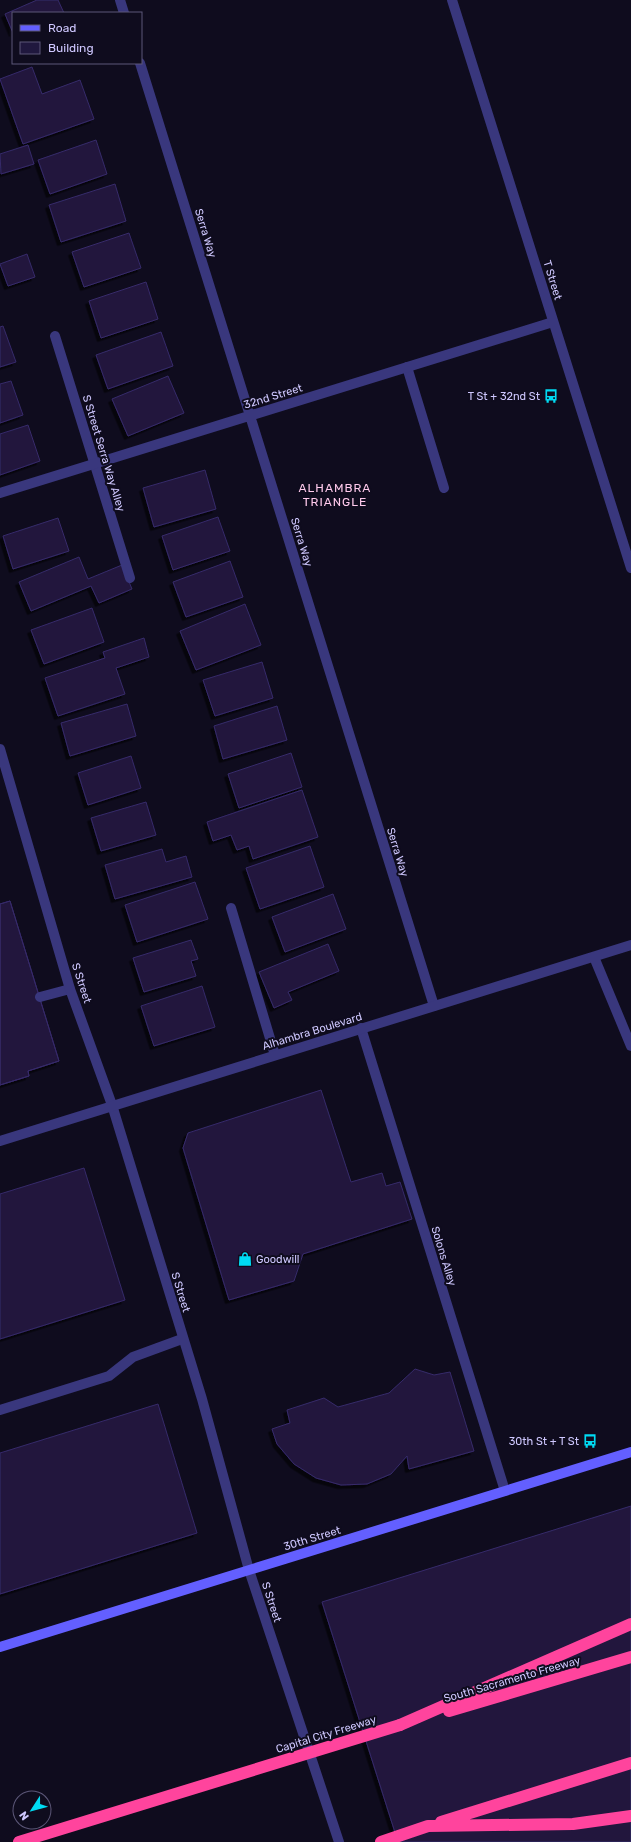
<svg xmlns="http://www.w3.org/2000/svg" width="631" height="1842" font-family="Rubik,sans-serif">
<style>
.building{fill:#20183e;stroke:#372a6a;filter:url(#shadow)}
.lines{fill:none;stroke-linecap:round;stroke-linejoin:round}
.service{stroke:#39377d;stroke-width:10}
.minor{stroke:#39377d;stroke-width:10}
.tertiary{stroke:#39377d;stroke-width:10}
.secondary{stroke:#635fff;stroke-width:10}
.motorway{stroke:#ff449d;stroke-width:12}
.motorway-bridge{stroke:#ff449d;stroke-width:12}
.labels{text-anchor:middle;stroke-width:4;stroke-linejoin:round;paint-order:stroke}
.street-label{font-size:11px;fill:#cfc8ff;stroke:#0f0c1e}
.poi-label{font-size:11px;fill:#cfc8ff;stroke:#0f0c1e;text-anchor:end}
.neighbourhood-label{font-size:12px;letter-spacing:1px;fill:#ffcaec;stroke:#0f0c1e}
</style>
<defs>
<filter id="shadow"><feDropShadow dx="-3.5" dy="3.5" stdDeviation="0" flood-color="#0009"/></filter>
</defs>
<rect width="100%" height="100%" fill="#0f0c1e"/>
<path class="building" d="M 37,0 L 58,0 L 64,13 L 13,13 L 13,33 L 5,14 Z
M 32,67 L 42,94 L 80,80 L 94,119 L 23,144 L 0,79 Z
M 96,140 L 107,174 L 50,194 L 38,160 Z
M 28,145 L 34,164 L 1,174 L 0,154 Z
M 115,184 L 126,221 L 61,242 L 49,205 Z
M 129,233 L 141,268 L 84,287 L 72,252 Z
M 27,254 L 35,277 L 8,286 L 0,264 Z
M 146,282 L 158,319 L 101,338 L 89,301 Z
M 3,326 L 16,362 L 0,367 L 0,327 Z
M 161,332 L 173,366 L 108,389 L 96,355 Z
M 168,376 L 184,413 L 128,436 L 112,399 Z
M 11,381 L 23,415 L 0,423 L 0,384 Z
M 28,425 L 40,461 L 0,475 L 0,434 Z
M 205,470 L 216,509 L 154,527 L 143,488 Z
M 218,517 L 230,551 L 173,570 L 162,536 Z
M 58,518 L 69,551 L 13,569 L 3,536 Z
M 79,557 L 88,579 L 122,565 L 132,589 L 99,603 L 91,586 L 31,611 L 19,582 Z
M 230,561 L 243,597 L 186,617 L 173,582 Z
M 245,604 L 261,645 L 196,670 L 180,631 Z
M 92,608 L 104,642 L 44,664 L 31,630 Z
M 144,638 L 149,657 L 116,668 L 125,694 L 58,716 L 45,678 L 105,658 L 103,652 Z
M 262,662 L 273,698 L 215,716 L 203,680 Z
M 127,704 L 136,736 L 70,756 L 61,723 Z
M 277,706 L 287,740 L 223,759 L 214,726 Z
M 291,753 L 302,787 L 239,808 L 228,774 Z
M 131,756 L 141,788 L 88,805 L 78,773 Z
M 302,790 L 318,837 L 253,859 L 249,846 L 237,850 L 231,835 L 213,841 L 207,822 Z
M 146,802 L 156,835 L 101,851 L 91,818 Z
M 310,846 L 324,887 L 260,909 L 246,868 Z
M 162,849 L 166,862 L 186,856 L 192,877 L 115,899 L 105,865 Z
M 195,882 L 208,919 L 137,942 L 125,905 Z
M 333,894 L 346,929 L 285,952 L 272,917 Z
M 10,901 L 59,1061 L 28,1071 L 29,1076 L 0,1085 L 0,904 Z
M 10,901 L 59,1061 L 28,1071 L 29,1076 L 0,1085 L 0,904 Z
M 191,940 L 198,959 L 191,961 L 196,976 L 144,992 L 133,958 Z
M 328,944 L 339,971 L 288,992 L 292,1000 L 274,1008 L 259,972 Z
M 202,986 L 215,1027 L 154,1046 L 141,1006 Z
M 321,1090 L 351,1182 L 382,1173 L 386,1186 L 400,1182 L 412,1219 L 303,1254 L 294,1281 L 229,1300 L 183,1148 L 188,1133 Z
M 84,1168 L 125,1300 L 0,1339 L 0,1194 Z
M 415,1369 L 434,1375 L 450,1372 L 474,1451 L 409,1469 L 407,1456 L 391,1474 L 367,1484 L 341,1485 L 316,1478 L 294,1464 L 277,1444 L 272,1429 L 290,1423 L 287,1410 L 324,1398 L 338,1407 L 389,1393 Z
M 158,1404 L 197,1533 L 0,1594 L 0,1453 Z
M 631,1506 L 631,1842 L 398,1842 L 322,1602 Z"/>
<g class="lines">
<path class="service" d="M 55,336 L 130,578
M 407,367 L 444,488
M 231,908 L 275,1055
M 40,997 L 70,989
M 361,1028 L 505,1491
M 0,1410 L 109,1376 L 133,1357 L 182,1339"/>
<path class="minor" d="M 120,0 L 124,13
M 140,63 L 434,1006
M 0,493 L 553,322
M 0,749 L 70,989 L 112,1105 L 202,1399 L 249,1570 L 339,1842"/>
<path class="tertiary" d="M 452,0 L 631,568
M 594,957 L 631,1046
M 0,1141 L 631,945"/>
<path class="secondary" d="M 0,1647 L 631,1452"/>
<path class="motorway" d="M 449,1711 L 631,1657
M 400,1725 L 631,1624
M 441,1822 L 631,1763
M 381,1842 L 428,1826 L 573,1824 L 631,1816"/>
<path class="motorway-bridge" d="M 19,1842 L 400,1725"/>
</g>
<defs>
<symbol id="bus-bare" viewBox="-9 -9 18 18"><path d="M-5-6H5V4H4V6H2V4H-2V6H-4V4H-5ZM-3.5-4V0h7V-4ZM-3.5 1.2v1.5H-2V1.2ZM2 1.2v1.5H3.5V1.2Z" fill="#00dbf3" stroke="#0f0c1e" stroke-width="2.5" paint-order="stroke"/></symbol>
<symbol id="shop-bare" viewBox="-9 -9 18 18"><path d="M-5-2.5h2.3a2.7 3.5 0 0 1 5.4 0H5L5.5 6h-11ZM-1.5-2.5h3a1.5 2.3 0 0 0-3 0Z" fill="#00dbf3" stroke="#0f0c1e" stroke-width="2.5" paint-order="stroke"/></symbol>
</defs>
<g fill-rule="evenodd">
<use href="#bus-bare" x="541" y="386" width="20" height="20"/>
<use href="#shop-bare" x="235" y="1249" width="20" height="20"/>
<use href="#bus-bare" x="580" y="1431" width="20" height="20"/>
</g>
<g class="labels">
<g class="street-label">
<text transform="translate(206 233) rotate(73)" y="4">Serra Way</text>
<text transform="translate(553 280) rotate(73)" y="4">T Street</text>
<text transform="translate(273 396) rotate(-17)" y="4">32nd Street</text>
<text transform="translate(104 453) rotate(73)" y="4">S Street Serra Way Alley</text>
<text transform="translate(302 542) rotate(73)" y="4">Serra Way</text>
<text transform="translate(398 852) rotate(73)" y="4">Serra Way</text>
<text transform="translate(82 983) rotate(72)" y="4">S Street</text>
<text transform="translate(312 1031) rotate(-17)" y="4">Alhambra Boulevard</text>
<text transform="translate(444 1256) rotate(73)" y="4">Solons Alley</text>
<text transform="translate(181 1292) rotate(73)" y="4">S Street</text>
<text transform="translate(312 1538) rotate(-17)" y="4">30th Street</text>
<text transform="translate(272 1602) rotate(72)" y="4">S Street</text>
<text transform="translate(512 1679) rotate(-16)" y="4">South Sacramento Freeway</text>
<text transform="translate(326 1734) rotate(-17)" y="4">Capital City Freeway</text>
</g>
<g class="poi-label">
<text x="540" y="400">T St + 32nd St</text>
<text x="256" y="1263" text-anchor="start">Goodwill</text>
<text x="579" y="1445">30th St + T St</text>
</g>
<g class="neighbourhood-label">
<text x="335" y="492">ALHAMBRA<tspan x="335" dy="14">TRIANGLE</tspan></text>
</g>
</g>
<rect x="12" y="12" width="130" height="52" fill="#0f0c1e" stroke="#5c5778"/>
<rect x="20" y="25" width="20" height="6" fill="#635fff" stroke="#5c5778"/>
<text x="48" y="32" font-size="12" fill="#cfc8ff">Road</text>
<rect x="20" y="42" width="20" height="12" fill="#20183e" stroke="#5c5778"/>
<text x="48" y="52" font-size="12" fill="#cfc8ff">Building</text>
<g transform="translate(32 1810) rotate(234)"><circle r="19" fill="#0f0c1e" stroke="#5c5778"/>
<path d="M0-3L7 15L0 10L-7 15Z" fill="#00dbf3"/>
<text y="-6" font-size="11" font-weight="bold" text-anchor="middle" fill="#cfc8ff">N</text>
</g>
</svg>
